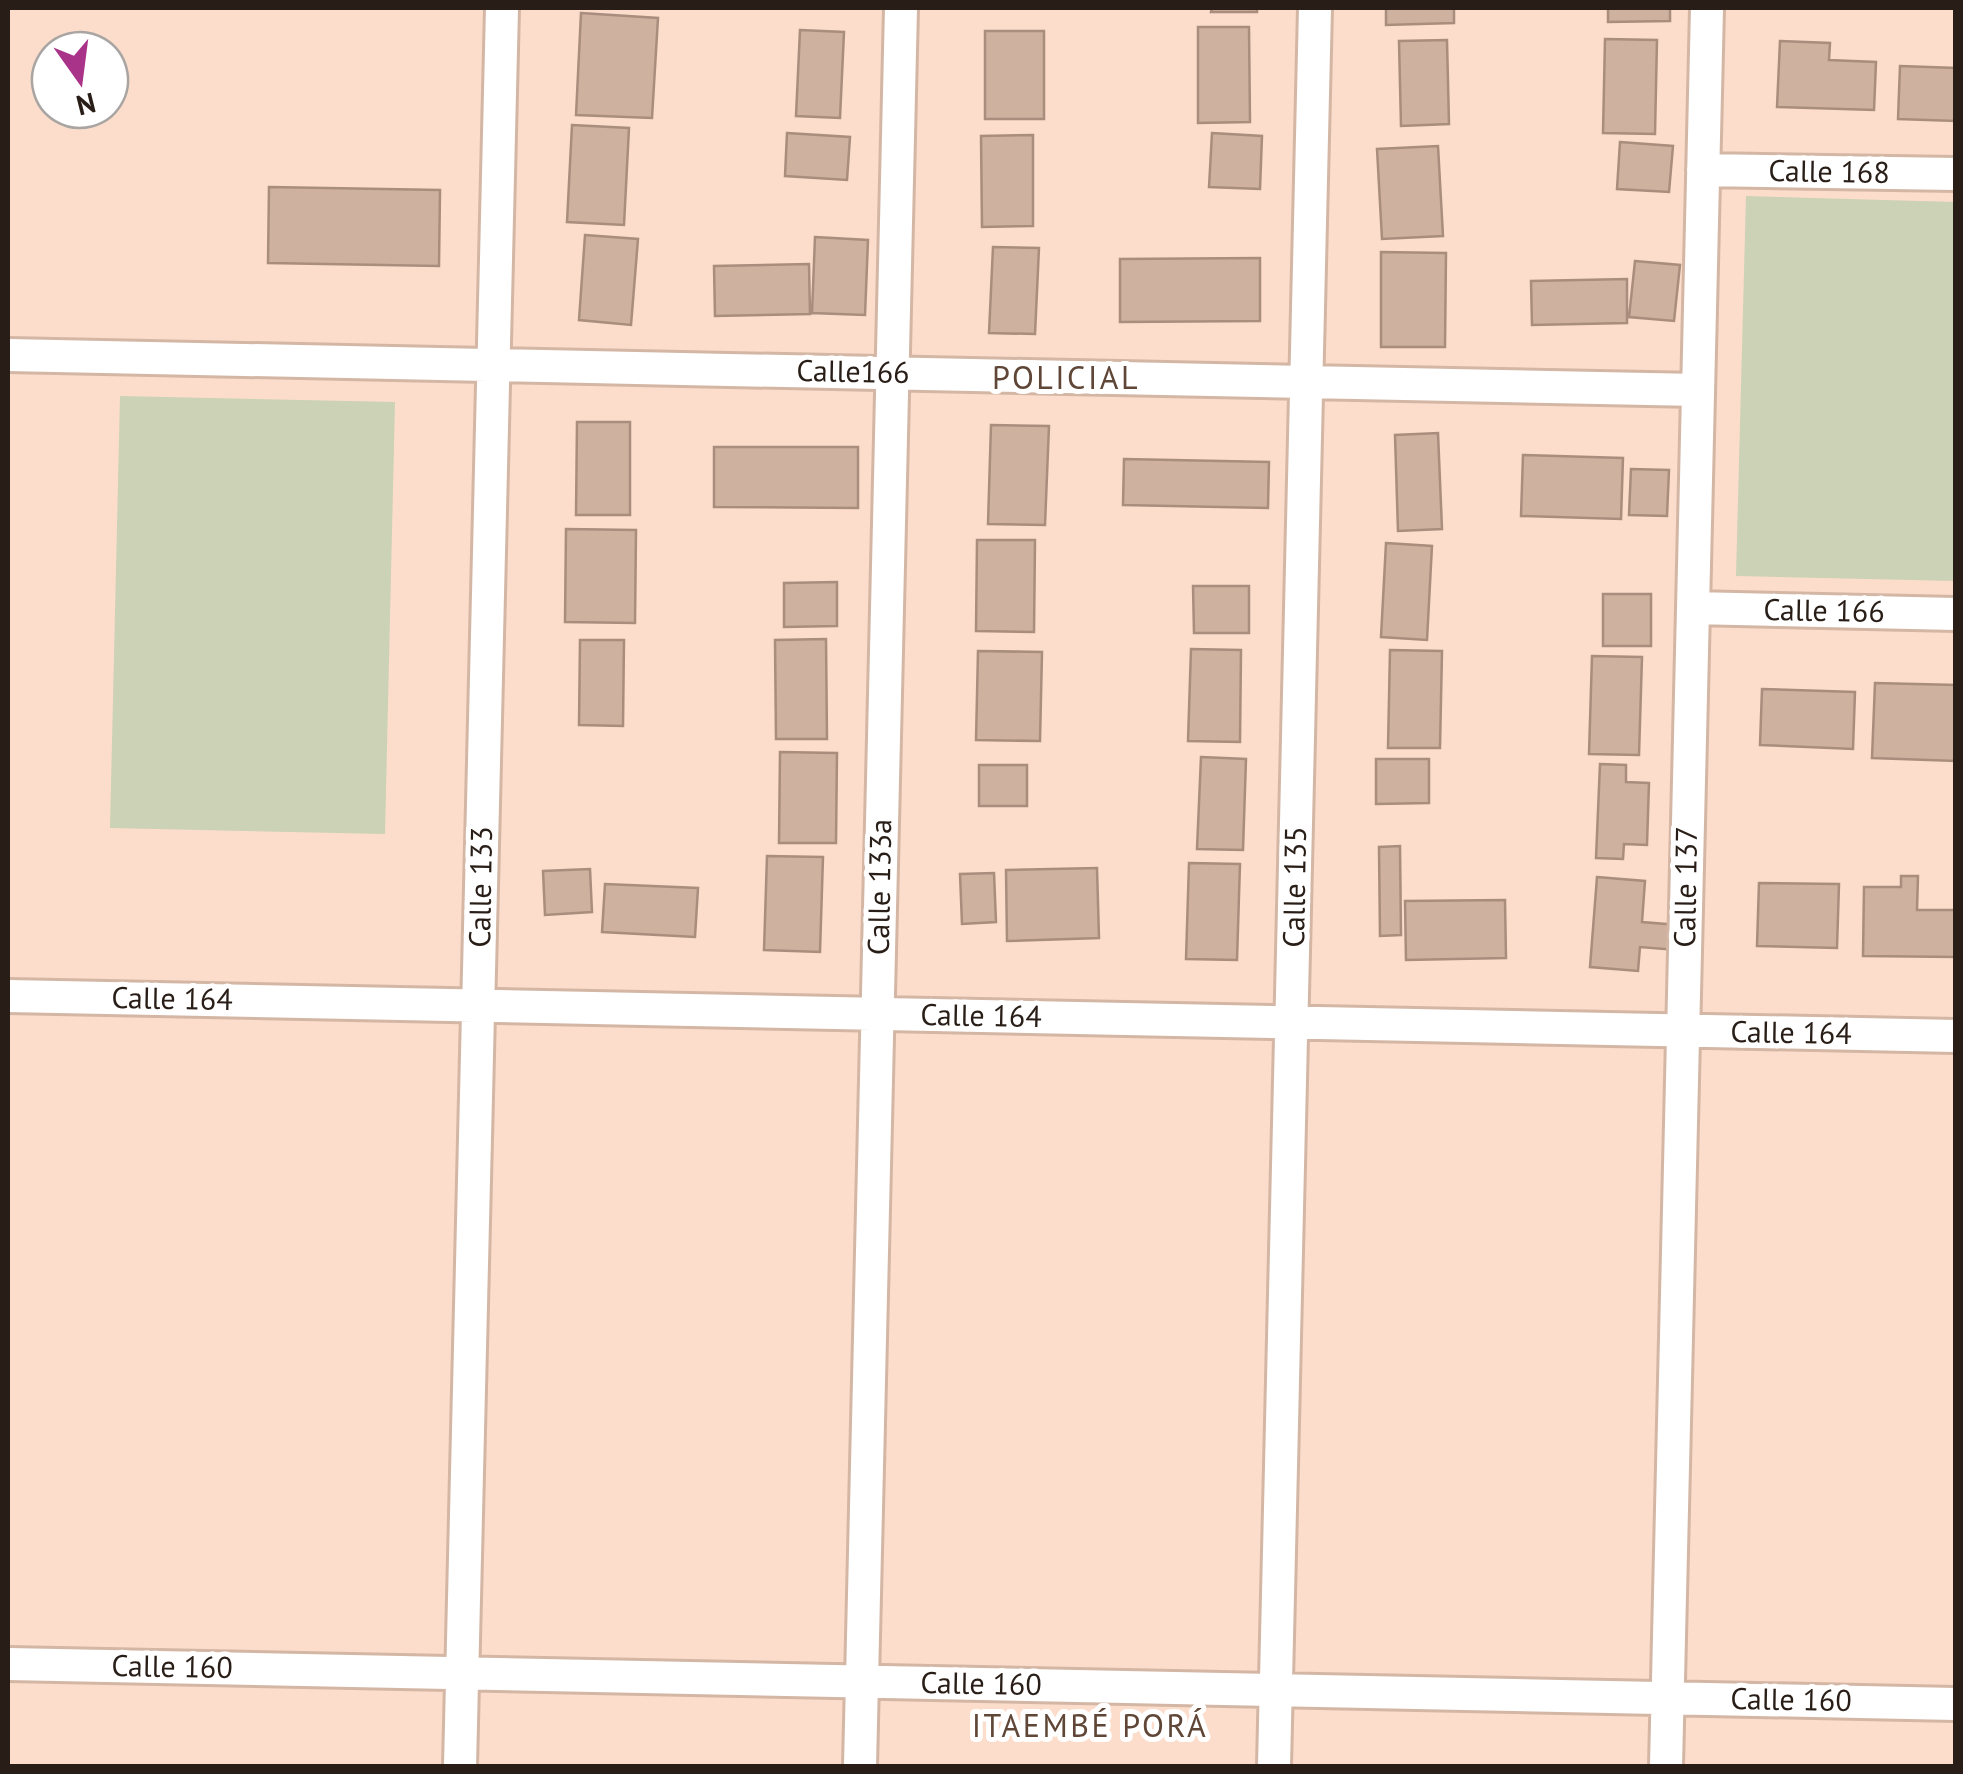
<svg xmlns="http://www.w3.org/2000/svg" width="1963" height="1774" font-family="'PT Sans',sans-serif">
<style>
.green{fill:#cbd2b6}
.building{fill:#cfb1a0;stroke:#a98d7d;stroke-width:2.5}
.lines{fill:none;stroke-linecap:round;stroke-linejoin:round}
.minor-casing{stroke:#d4b6a5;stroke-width:38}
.minor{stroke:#fff;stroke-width:32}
.labels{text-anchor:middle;stroke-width:10;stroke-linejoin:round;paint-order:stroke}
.street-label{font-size:30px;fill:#291e17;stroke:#fff}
.neighbourhood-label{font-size:32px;letter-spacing:2.5px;fill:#5f4637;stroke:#fff}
</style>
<rect width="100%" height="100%" fill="#fcddcc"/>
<path class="green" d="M 1746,196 L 1955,202 L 1955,581 L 1736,576 Z
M 120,396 L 395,402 L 385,834 L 110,828 Z"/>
<path class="building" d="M 1212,8 L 1257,8 L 1257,12 L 1211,12 Z
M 1386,8 L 1454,8 L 1454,23 L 1386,25 Z
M 1608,8 L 1670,8 L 1670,21 L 1608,22 Z
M 581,13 L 658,18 L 652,118 L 576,115 Z
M 1198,27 L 1249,27 L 1250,122 L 1198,123 Z
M 800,30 L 844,32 L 840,118 L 796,116 Z
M 985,31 L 1044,31 L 1044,119 L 985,119 Z
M 1605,39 L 1657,40 L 1655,134 L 1603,133 Z
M 1447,40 L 1449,124 L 1401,126 L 1399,41 Z
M 1780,41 L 1830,43 L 1829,60 L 1876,62 L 1874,110 L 1777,107 Z
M 1900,66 L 1956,68 L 1956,121 L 1898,119 Z
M 572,125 L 629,128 L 624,225 L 567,222 Z
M 787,133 L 850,137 L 847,180 L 785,176 Z
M 1212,133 L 1262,136 L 1260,189 L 1209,187 Z
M 1033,135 L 1033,226 L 982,227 L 981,136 Z
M 1620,142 L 1673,146 L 1669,192 L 1617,189 Z
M 1438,146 L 1443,236 L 1382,239 L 1377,149 Z
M 269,187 L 440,190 L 439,266 L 268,263 Z
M 585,235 L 638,239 L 631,325 L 579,320 Z
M 815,237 L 868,240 L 865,315 L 812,313 Z
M 993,247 L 1039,248 L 1035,334 L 989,333 Z
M 1381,252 L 1446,253 L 1445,347 L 1381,347 Z
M 1260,258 L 1260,321 L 1120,322 L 1120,259 Z
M 1635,261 L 1680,265 L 1674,321 L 1629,317 Z
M 809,264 L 810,314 L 715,316 L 714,266 Z
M 1627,279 L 1627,323 L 1532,325 L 1531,281 Z
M 577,422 L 630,422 L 630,515 L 576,515 Z
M 991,425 L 1049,426 L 1045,525 L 988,524 Z
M 1438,433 L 1442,529 L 1398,531 L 1395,435 Z
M 714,447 L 858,447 L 858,508 L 714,507 Z
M 1523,455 L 1623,458 L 1621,519 L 1521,516 Z
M 1124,459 L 1269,462 L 1268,508 L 1123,505 Z
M 1631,469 L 1669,470 L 1667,516 L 1629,515 Z
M 566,529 L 636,530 L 635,623 L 565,622 Z
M 977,540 L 1035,540 L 1034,632 L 976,631 Z
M 1386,543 L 1432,546 L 1427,640 L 1381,637 Z
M 837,582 L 837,626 L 784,627 L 784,583 Z
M 1193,586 L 1249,586 L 1249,633 L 1194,633 Z
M 1603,594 L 1651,594 L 1651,646 L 1603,646 Z
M 826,639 L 827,739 L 776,739 L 775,640 Z
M 580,640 L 624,640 L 623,726 L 579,725 Z
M 1191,649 L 1241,650 L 1240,742 L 1188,741 Z
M 1390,650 L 1442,651 L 1440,748 L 1388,748 Z
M 978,651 L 1042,652 L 1040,741 L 976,740 Z
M 1592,656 L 1642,657 L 1639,755 L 1589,754 Z
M 1875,683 L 1956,685 L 1956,761 L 1872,758 Z
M 1762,689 L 1855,692 L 1853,749 L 1760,745 Z
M 780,752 L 837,753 L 836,843 L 779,843 Z
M 1201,757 L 1246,759 L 1243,850 L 1197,849 Z
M 1376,759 L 1429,759 L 1429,803 L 1376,804 Z
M 1600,764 L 1626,765 L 1626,782 L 1649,783 L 1647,845 L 1624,844 L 1623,859 L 1596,858 Z
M 979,765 L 1027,765 L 1027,806 L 979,806 Z
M 1400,846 L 1401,935 L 1380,936 L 1379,847 Z
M 767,856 L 823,857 L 820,952 L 764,950 Z
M 1189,863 L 1240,864 L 1237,960 L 1186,959 Z
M 1097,868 L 1099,938 L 1007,941 L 1006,870 Z
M 590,869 L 592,912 L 545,915 L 543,871 Z
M 994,873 L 996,922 L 962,924 L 960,874 Z
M 1901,876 L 1918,876 L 1917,910 L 1956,910 L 1956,957 L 1863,956 L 1864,887 L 1901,887 Z
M 1597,877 L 1645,881 L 1642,922 L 1678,925 L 1676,950 L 1640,947 L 1638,971 L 1590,967 Z
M 1759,883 L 1839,884 L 1837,948 L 1757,946 Z
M 605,884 L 698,888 L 695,937 L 602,932 Z
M 1505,900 L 1506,958 L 1406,960 L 1405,901 Z"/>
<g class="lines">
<defs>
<path id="minor" d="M 1703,170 L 1956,174
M 8,355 L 1698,390
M 1693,608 L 1956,614
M 8,996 L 1956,1036
M 8,1664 L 1956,1704
M 460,1766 L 502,8
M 860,1766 L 901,8
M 1274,1766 L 1315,8
M 1666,1766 L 1707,8"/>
</defs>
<use href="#minor" class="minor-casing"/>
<use href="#minor" class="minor"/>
</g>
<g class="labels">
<g class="street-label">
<text transform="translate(1829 172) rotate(1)" y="10">Calle 168</text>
<text transform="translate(853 372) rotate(1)" y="10">Calle166</text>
<text transform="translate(1824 611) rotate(1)" y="10">Calle 166</text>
<text transform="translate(481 887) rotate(-89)" y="10">Calle 133</text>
<text transform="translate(880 887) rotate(-89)" y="10">Calle 133a</text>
<text transform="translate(1295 887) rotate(-89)" y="10">Calle 135</text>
<text transform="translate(1686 887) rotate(-89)" y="10">Calle 137</text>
<text transform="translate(172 999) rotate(1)" y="10">Calle 164</text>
<text transform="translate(981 1016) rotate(1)" y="10">Calle 164</text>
<text transform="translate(1791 1033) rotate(1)" y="10">Calle 164</text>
<text transform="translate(172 1667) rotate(1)" y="10">Calle 160</text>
<text transform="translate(981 1684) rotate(1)" y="10">Calle 160</text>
<text transform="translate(1791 1700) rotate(1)" y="10">Calle 160</text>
</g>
<g class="neighbourhood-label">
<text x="1066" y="389">POLICIAL</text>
<text x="1090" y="1737">ITAEMBÉ PORÁ</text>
</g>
</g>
<rect width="1963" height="1774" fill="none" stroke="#291e17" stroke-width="20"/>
<g transform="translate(80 80) rotate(166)"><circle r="48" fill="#ffffff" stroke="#a9a5a2" stroke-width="2.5"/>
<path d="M0-8L18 38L0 25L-18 38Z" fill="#aa338a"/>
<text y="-15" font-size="28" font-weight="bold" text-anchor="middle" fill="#291e17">N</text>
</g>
</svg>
